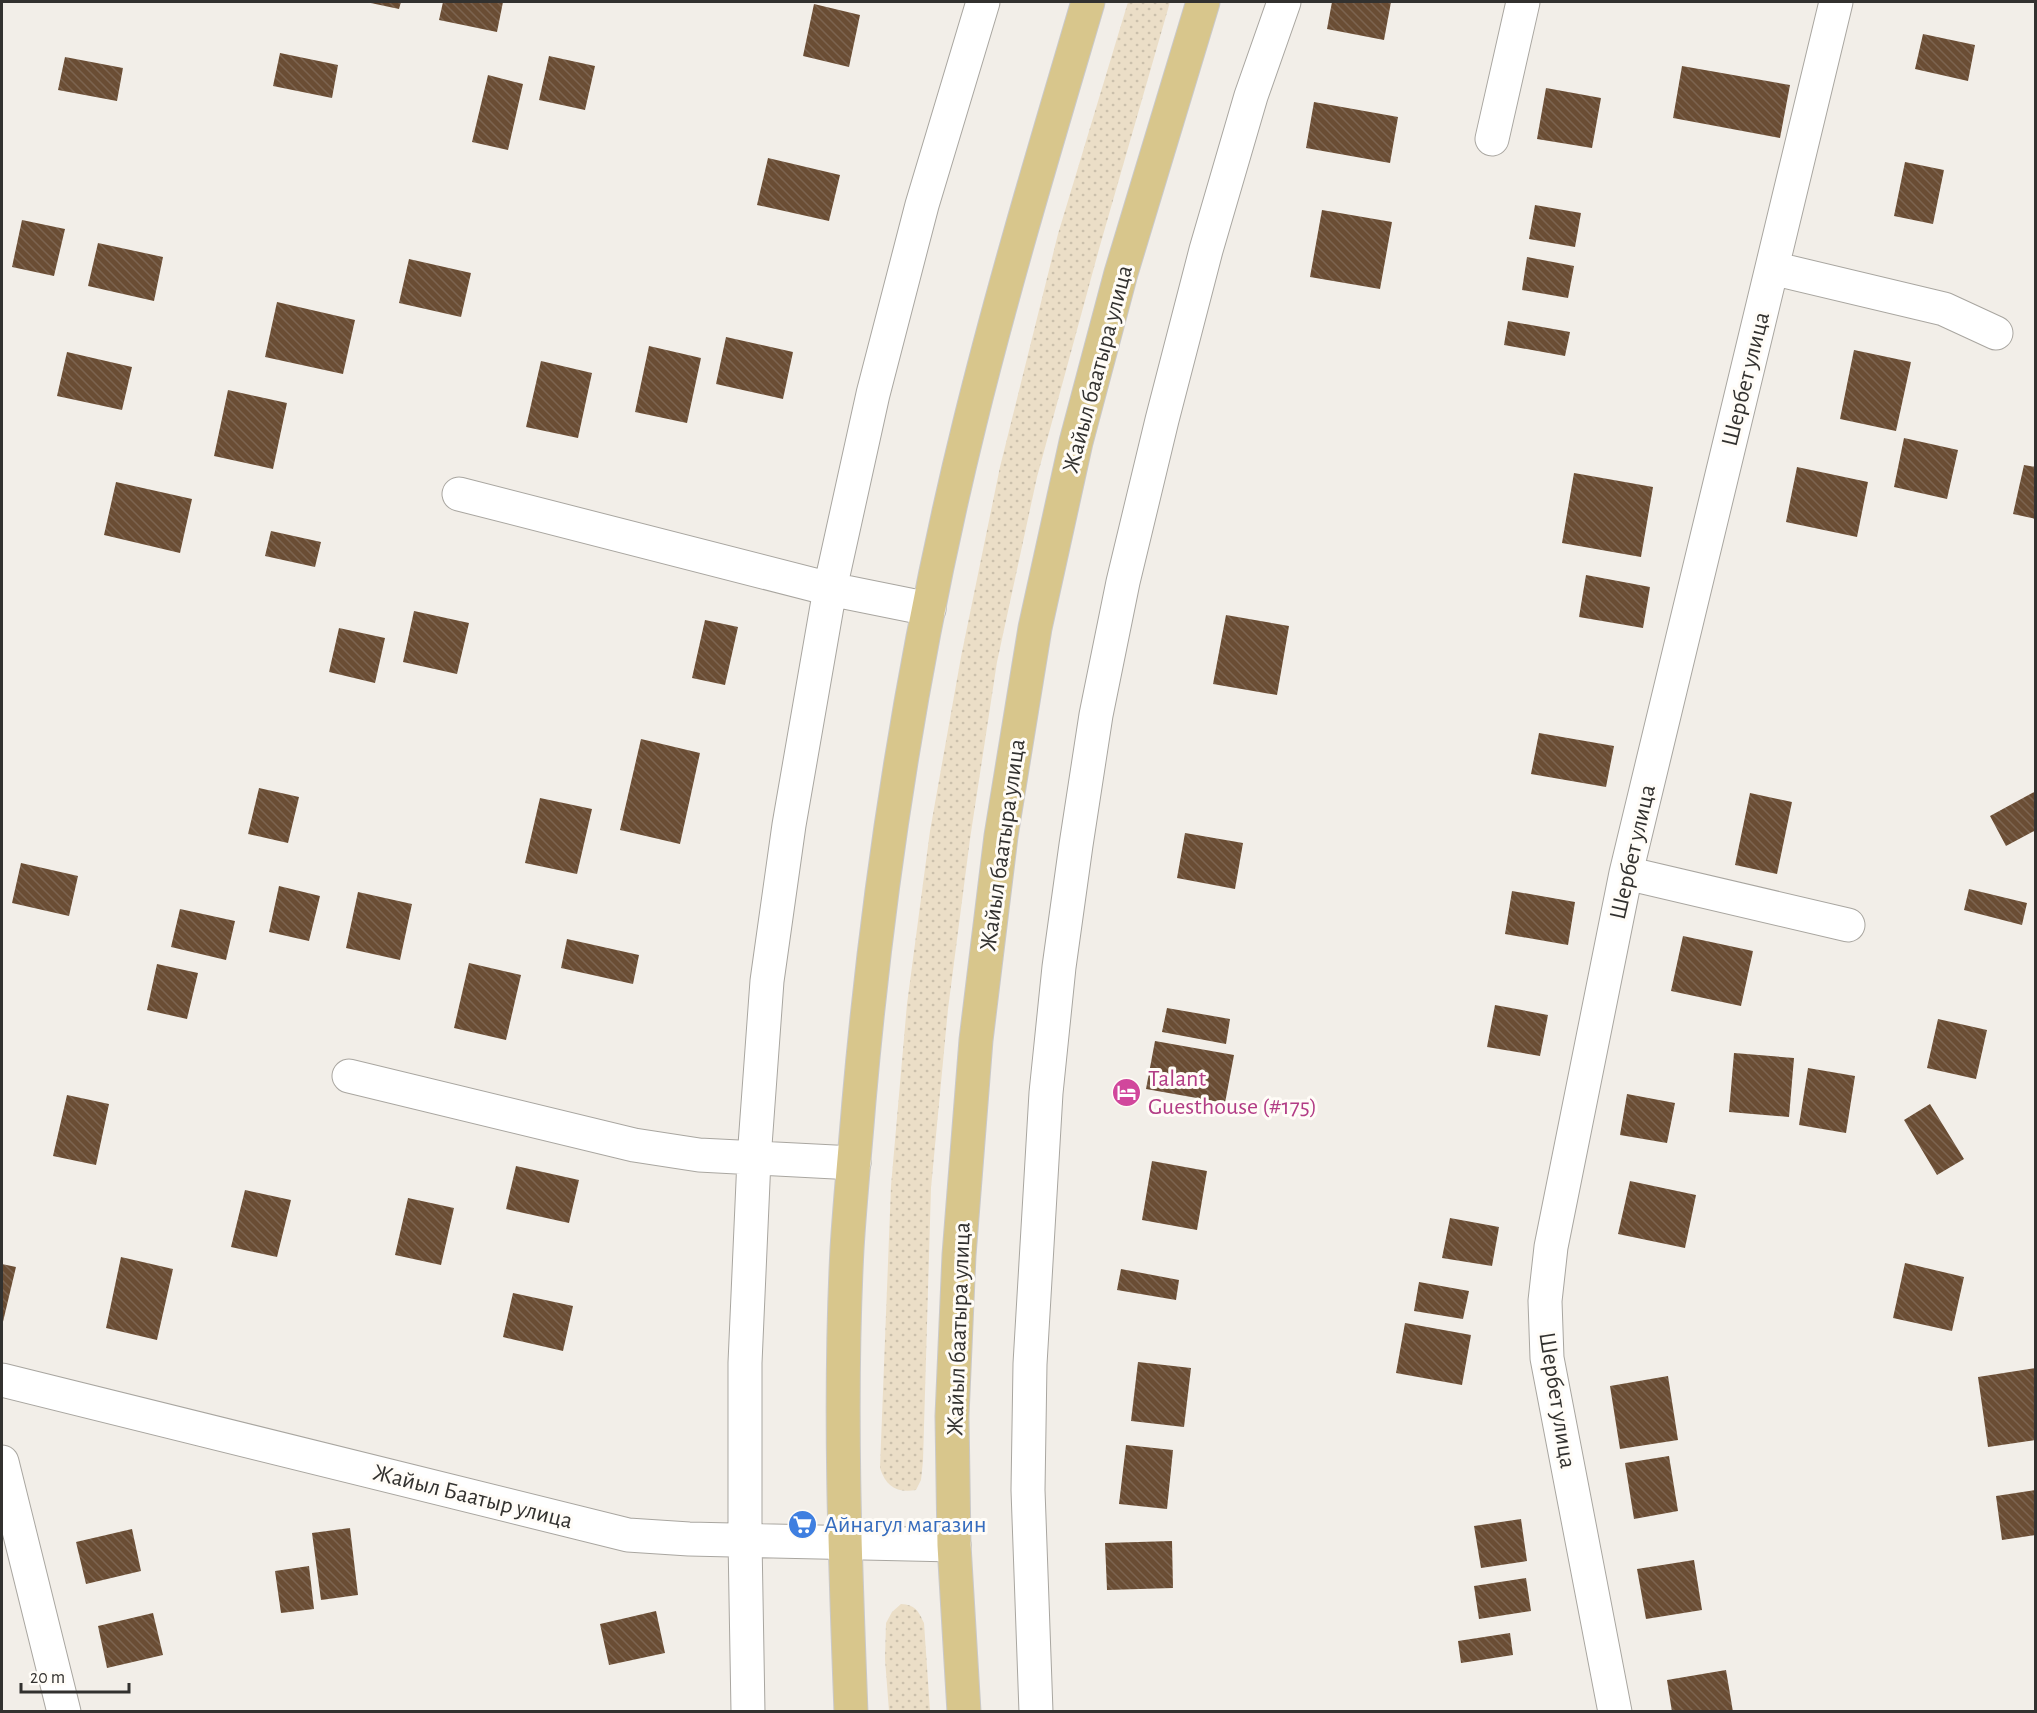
<svg xmlns="http://www.w3.org/2000/svg" width="2037" height="1713" font-family="'Alegreya Sans',sans-serif">
<style>
.grass{fill:url(#grass-dots)}
.building{fill:url(#building-back-hatch)}
.lines{fill:none;stroke-linecap:round;stroke-linejoin:round}
.minor-casing{stroke:#a9a6a0;stroke-width:35}
.major-casing{stroke:#cac9c9;stroke-width:35}
.minor{stroke:#fff;stroke-width:33}
.major{stroke:#d8c68c;stroke-width:33}
.labels{text-anchor:middle;stroke-width:6;stroke-linejoin:round;paint-order:stroke}
.street-label{font-size:24px;fill:#32312f;stroke:#fffcf7}
.hotel-label{font-size:24px;fill:#b23c85;stroke:#fffcf7;text-anchor:start}
.shop-label{font-size:24px;fill:#366cbe;stroke:#fffcf7;text-anchor:start}
</style>
<defs>
<pattern id="grass-dots" width="8" height="8" patternUnits="userSpaceOnUse" patternTransform="scale(1.5)"><rect width="8" height="8" fill="#ebdec7"/><path d="M2 2h.1M6 6h.1" fill="none" stroke="#cabfab" stroke-width="1.8" stroke-linecap="round"/></pattern>
<pattern id="building-back-hatch" width="6" height="6" patternUnits="userSpaceOnUse" patternTransform="scale(1.5)"><rect width="6" height="6" fill="#6a4d34"/><path d="M-1 5l2 2M0 0l6 6M5-1l2 2" fill="none" stroke="#7c6450"/></pattern>
</defs>
<rect width="100%" height="100%" fill="#f2eee8"/>
<path class="grass" d="M 1128,2 L 1170,2 L 1099,249 L 1037,477 L 997,662 L 970,839 L 948,1009 L 931,1188 L 923,1461 L 921,1480 L 916,1490 C 897,1493 886,1487 880,1468 L 891,1186 L 907,1004 L 930,831 L 961,657 L 1000,467 L 1058,234 Z
M 901,1604 C 915,1605 918,1610 924,1623 L 930,1711 L 889,1711 L 885,1659 L 886,1623 L 892,1612 Z"/>
<path class="building" d="M 366,2 L 401,2 L 399,9 Z
M 443,2 L 503,2 L 497,32 L 439,20 Z
M 1332,2 L 1391,2 L 1384,40 L 1327,29 Z
M 814,4 L 860,15 L 849,67 L 803,56 Z
M 1923,34 L 1975,45 L 1968,81 L 1915,69 Z
M 280,53 L 338,65 L 332,98 L 273,86 Z
M 549,56 L 595,66 L 585,110 L 539,100 Z
M 65,57 L 123,68 L 117,101 L 58,90 Z
M 1682,66 L 1790,85 L 1780,138 L 1673,118 Z
M 488,75 L 523,84 L 508,150 L 472,142 Z
M 1546,88 L 1601,98 L 1592,148 L 1537,139 Z
M 1314,102 L 1398,117 L 1390,163 L 1306,148 Z
M 768,158 L 840,175 L 829,221 L 757,205 Z
M 1905,162 L 1944,170 L 1933,224 L 1894,216 Z
M 1535,205 L 1581,213 L 1575,247 L 1529,239 Z
M 1322,210 L 1392,222 L 1380,289 L 1310,277 Z
M 22,220 L 65,229 L 54,276 L 12,267 Z
M 98,243 L 163,257 L 154,301 L 88,286 Z
M 1527,257 L 1574,266 L 1568,298 L 1522,290 Z
M 409,259 L 471,273 L 461,317 L 399,303 Z
M 277,302 L 355,320 L 343,374 L 265,357 Z
M 1508,321 L 1570,332 L 1565,356 L 1504,345 Z
M 726,337 L 793,352 L 783,399 L 716,384 Z
M 649,346 L 701,358 L 687,423 L 635,412 Z
M 1854,350 L 1911,362 L 1896,431 L 1840,419 Z
M 67,352 L 132,367 L 122,410 L 57,396 Z
M 541,361 L 592,373 L 578,438 L 526,427 Z
M 228,390 L 287,403 L 273,469 L 214,456 Z
M 1904,438 L 1958,450 L 1947,499 L 1894,487 Z
M 2024,465 L 2036,467 L 2036,519 L 2013,514 Z
M 1797,467 L 1868,482 L 1857,537 L 1786,522 Z
M 1574,473 L 1653,487 L 1641,557 L 1562,543 Z
M 116,482 L 192,499 L 180,553 L 104,535 Z
M 271,531 L 321,542 L 315,567 L 265,556 Z
M 1586,575 L 1650,587 L 1643,628 L 1579,617 Z
M 414,611 L 469,623 L 457,674 L 403,662 Z
M 1226,615 L 1289,626 L 1277,695 L 1213,684 Z
M 705,620 L 738,627 L 725,685 L 692,678 Z
M 339,628 L 385,638 L 375,683 L 329,672 Z
M 1539,733 L 1614,746 L 1606,787 L 1531,774 Z
M 641,739 L 700,753 L 680,844 L 620,830 Z
M 259,788 L 299,797 L 288,843 L 248,834 Z
M 2036,791 L 2036,830 L 2006,846 L 1990,816 Z
M 1750,793 L 1792,802 L 1777,874 L 1735,865 Z
M 540,798 L 592,809 L 577,874 L 525,863 Z
M 1185,833 L 1243,843 L 1235,889 L 1177,878 Z
M 21,863 L 78,876 L 69,916 L 12,903 Z
M 279,886 L 320,896 L 309,941 L 269,932 Z
M 1969,889 L 2027,903 L 2022,925 L 1964,910 Z
M 1512,891 L 1575,902 L 1568,945 L 1505,934 Z
M 358,892 L 412,904 L 400,960 L 346,948 Z
M 180,909 L 235,921 L 226,960 L 171,947 Z
M 1683,936 L 1753,951 L 1741,1006 L 1671,991 Z
M 567,939 L 639,955 L 633,984 L 561,968 Z
M 469,963 L 521,975 L 506,1040 L 454,1028 Z
M 157,964 L 198,973 L 187,1019 L 147,1010 Z
M 1495,1005 L 1548,1015 L 1540,1056 L 1487,1047 Z
M 1167,1008 L 1230,1019 L 1226,1044 L 1162,1032 Z
M 1938,1019 L 1987,1030 L 1976,1079 L 1927,1068 Z
M 1155,1041 L 1234,1055 L 1225,1103 L 1146,1089 Z
M 1734,1053 L 1794,1058 L 1789,1117 L 1729,1112 Z
M 1808,1068 L 1855,1076 L 1846,1133 L 1799,1125 Z
M 1627,1094 L 1675,1103 L 1667,1143 L 1620,1135 Z
M 67,1095 L 109,1104 L 96,1165 L 53,1156 Z
M 1930,1104 L 1964,1159 L 1937,1175 L 1904,1120 Z
M 1152,1161 L 1207,1171 L 1197,1230 L 1142,1220 Z
M 516,1166 L 579,1180 L 569,1223 L 506,1209 Z
M 1630,1181 L 1696,1195 L 1685,1248 L 1618,1234 Z
M 245,1190 L 291,1200 L 277,1257 L 231,1247 Z
M 408,1198 L 454,1208 L 441,1265 L 395,1255 Z
M 1450,1218 L 1499,1227 L 1492,1266 L 1442,1258 Z
M 121,1257 L 173,1269 L 157,1340 L 106,1328 Z
M 1905,1263 L 1964,1277 L 1952,1331 L 1893,1318 Z
M 2,1264 L 16,1267 L 2,1326 Z
M 1121,1269 L 1179,1280 L 1176,1300 L 1117,1290 Z
M 1419,1282 L 1469,1291 L 1463,1319 L 1414,1311 Z
M 513,1293 L 573,1306 L 563,1351 L 503,1337 Z
M 1405,1323 L 1471,1335 L 1462,1385 L 1396,1373 Z
M 1138,1362 L 1191,1368 L 1184,1427 L 1131,1421 Z
M 2036,1368 L 2036,1440 L 1988,1447 L 1978,1377 Z
M 1668,1376 L 1678,1440 L 1620,1449 L 1610,1386 Z
M 1126,1445 L 1173,1450 L 1167,1509 L 1119,1504 Z
M 1669,1456 L 1678,1511 L 1634,1519 L 1625,1463 Z
M 2036,1490 L 2036,1535 L 2002,1540 L 1996,1496 Z
M 1521,1519 L 1527,1561 L 1481,1568 L 1474,1526 Z
M 350,1528 L 358,1595 L 321,1600 L 312,1533 Z
M 132,1529 L 141,1571 L 86,1584 L 76,1542 Z
M 1172,1541 L 1173,1588 L 1107,1590 L 1105,1543 Z
M 1694,1560 L 1702,1610 L 1646,1619 L 1637,1569 Z
M 309,1566 L 314,1609 L 281,1613 L 275,1571 Z
M 1526,1578 L 1531,1611 L 1479,1619 L 1474,1586 Z
M 656,1611 L 665,1653 L 609,1665 L 600,1624 Z
M 153,1613 L 163,1655 L 107,1668 L 98,1626 Z
M 1510,1633 L 1513,1655 L 1461,1663 L 1458,1641 Z
M 1726,1670 L 1733,1712 L 1672,1712 L 1667,1680 Z"/>
<g class="lines">
<defs>
<path id="minor" d="M 1492,139 L 1523,2
M 1772,268 L 1944,309 L 1996,333
M 459,494 L 830,589 L 929,609
M 1626,873 L 1848,925
M 349,1076 L 634,1145 L 699,1155 L 854,1163
M 2,1380 L 628,1535 L 689,1539 L 954,1545
M 2,1462 L 64,1712
M 748,1712 L 745,1540 L 745,1363 L 754,1159 L 767,981 L 789,825 L 830,589 L 873,394 L 922,205 L 983,2
M 1036,1712 L 1028,1490 L 1030,1364 L 1046,1093 L 1059,967 L 1076,845 L 1096,715 L 1123,582 L 1162,420 L 1206,250 L 1251,96 L 1284,2
M 1615,1712 L 1547,1358 L 1545,1301 L 1551,1247 L 1626,873 L 1836,2"/>
<path id="major" d="M 851,1712 C 845,1558 839,1403 847,1249 C 850,1200 855,1151 859,1101 C 879,873 915,645 970,422 C 1005,280 1047,141 1088,2
M 964,1712 L 954,1545 L 952,1416 L 959,1255 L 976,1040 L 1001,836 L 1035,628 L 1076,442 L 1121,273 L 1203,2"/>
</defs>
<use href="#minor" class="minor-casing"/>
<use href="#major" class="major-casing"/>
<use href="#minor" class="minor"/>
<use href="#major" class="major"/>
</g>
<defs>
<symbol id="hotel-disc" viewBox="-11 -11 22 22"><circle r="9.5" fill="#d1479c" stroke="#fffcf7"/><path d="M-6-4.5h1.5V1H6V5H4.5V3h-9V5H-6ZM-4 0a1.8 1.8 0 1 1 3.6 0ZM.5 0V-2.5h3Q6-2.5 6 0Z" fill="#fff"/></symbol>
<symbol id="supermarket-disc" viewBox="-11 -11 22 22"><circle r="9.5" fill="#3f7fe0" stroke="#fffcf7"/><path d="M-6-5.5h2.5l.6 2H6L4.5 2H-2.5L-4.4-4H-6ZM-1.5 3.2a1.3 1.3 0 1 0 .1 0ZM3 3.2a1.3 1.3 0 1 0 .1 0Z" fill="#fff"/></symbol>
</defs>
<g fill-rule="evenodd">
<use href="#hotel-disc" x="1110" y="1076" width="33" height="33"/>
<use href="#supermarket-disc" x="786" y="1508" width="33" height="33"/>
</g>
<g class="labels">
<g class="street-label">
<text transform="translate(1097 369) rotate(-75)" y="8">Жайыл баатыра улица</text>
<text transform="translate(1745 379) rotate(-76)" y="8">Шербет улица</text>
<text transform="translate(1002 845) rotate(-82)" y="8">Жайыл баатыра улица</text>
<text transform="translate(1632 852) rotate(-77)" y="8">Шербет улица</text>
<text transform="translate(958 1329) rotate(-88)" y="8">Жайыл баатыра улица</text>
<text transform="translate(1558 1400) rotate(81)" y="8">Шербет улица</text>
<text transform="translate(473 1496) rotate(14)" y="8">Жайыл Баатыр улица</text>
</g>
<g class="hotel-label">
<text x="1148" y="1086">Talant<tspan x="1148" dy="28">Guesthouse (#175)</tspan></text>
</g>
<g class="shop-label">
<text x="824" y="1532">Айнагул магазин</text>
</g>
</g>
<rect width="2037" height="1713" fill="none" stroke="#32312f" stroke-width="6"/>
<path d="M21 1683v9h108v-9" fill="none" stroke="#32312f" stroke-width="3"/>
<text x="30" y="1683" font-size="18" fill="#32312f" stroke="#fffcf7" stroke-width="4.5" paint-order="stroke">20 m</text>
</svg>
